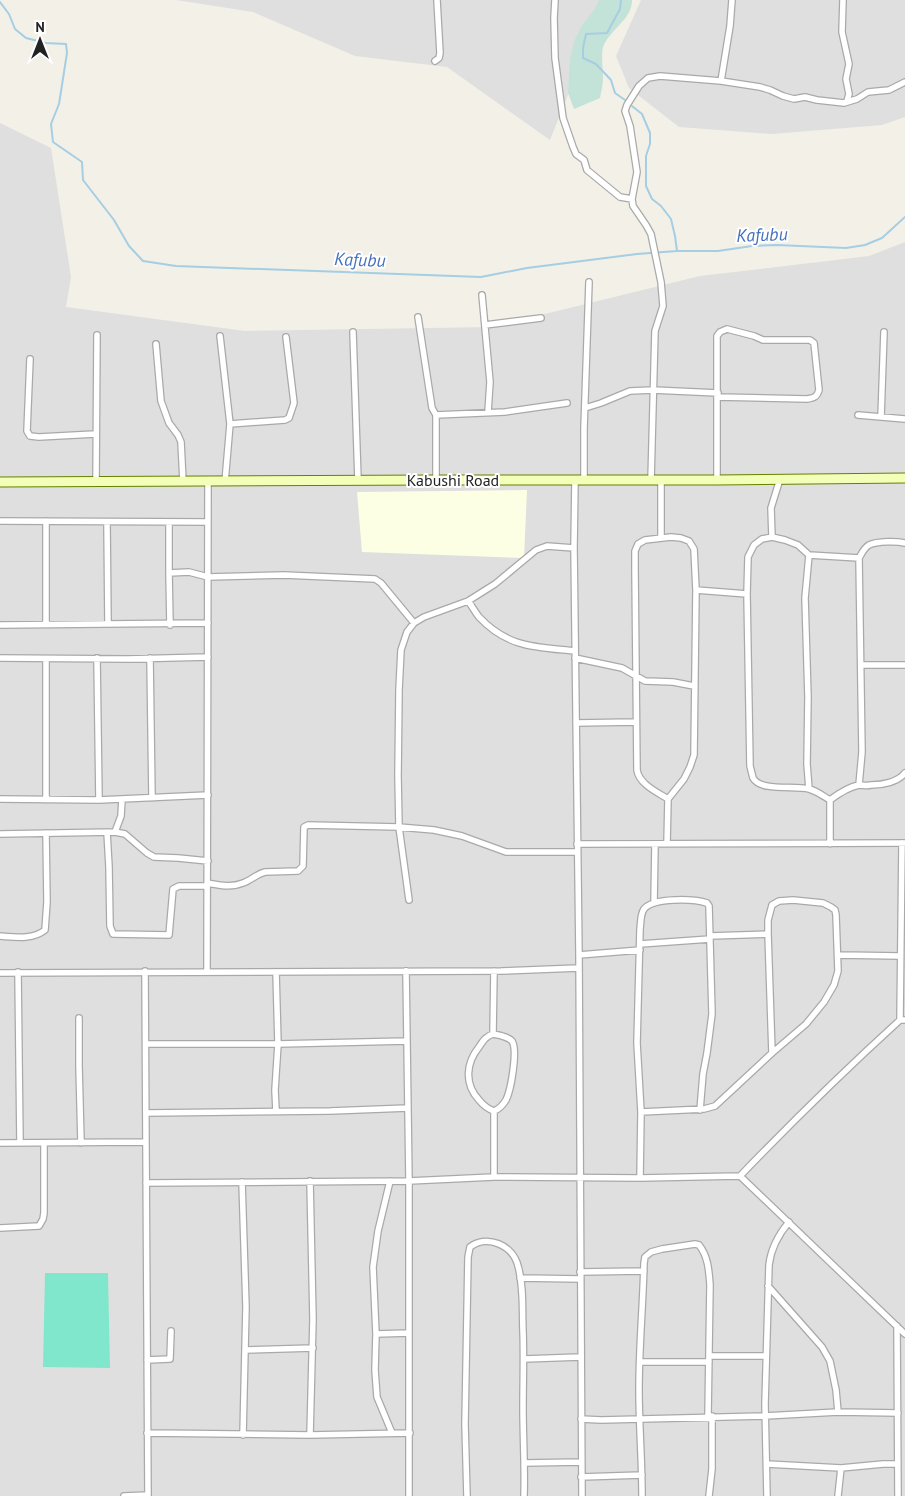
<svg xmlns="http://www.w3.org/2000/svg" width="905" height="1496" font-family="'PT Sans',sans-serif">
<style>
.residential{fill:#e0dfdf}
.education{fill:#fcffe4}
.wetland{fill:#c3e2d8}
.pitch{fill:#80e7cc}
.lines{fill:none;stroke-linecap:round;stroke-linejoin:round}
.stream{stroke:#a5cee3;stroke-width:2}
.street-casing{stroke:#a9a9a9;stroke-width:8}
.secondary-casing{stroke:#648100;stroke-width:11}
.street{stroke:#fff;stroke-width:5.5}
.secondary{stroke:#f3ffb9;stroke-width:9}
.labels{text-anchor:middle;stroke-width:4;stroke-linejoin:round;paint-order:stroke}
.street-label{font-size:16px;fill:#222;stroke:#fff}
.water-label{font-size:18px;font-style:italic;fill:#4471bc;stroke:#fff}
</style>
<rect width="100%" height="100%" fill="#f3f0e8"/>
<path class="residential" d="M 176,0 L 606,0 L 550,140 L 447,67 L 355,56 L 253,12 Z
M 641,0 L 905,0 L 905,117 L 882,125 L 772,134 L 679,127 L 629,88 L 616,56 Z
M 0,123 L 51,148 L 71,277 L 66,307 L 245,331 L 492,327 L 700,276 L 869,256 L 905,242 L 905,1496 L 0,1496 Z"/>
<path class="education" d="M 527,490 L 524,558 L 362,552 L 357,492 Z"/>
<path class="wetland" d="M 599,0 L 632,0 C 632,20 610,29 603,47 C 601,54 603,70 603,78 C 603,85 601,92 600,98 L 574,109 L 568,93 L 570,59 L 574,42 L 582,25 L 594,10 Z"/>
<path class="pitch" d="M 45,1273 L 108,1273 L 110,1368 L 43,1367 Z"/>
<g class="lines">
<path class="stream" d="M 621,0 L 620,9 L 607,33 L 586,34 L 583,48 L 583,58 L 596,64 L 611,80 L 615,93 L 625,100
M 0,2 L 9,14 L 15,29 L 26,38 L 46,43 L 66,44 L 67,53 L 59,104 L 51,124 L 53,142 L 82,162 L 83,180 L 114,220 L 129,246 L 143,261 L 176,266 L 481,277 L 527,268 L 637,254 L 677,251 L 718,251 L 752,246 L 777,245 L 846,248 L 865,245 L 882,238 L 905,217
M 632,106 L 642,114 L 650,133 L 650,144 L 646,156 L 646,186 L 652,199 L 661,206 L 671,219 L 675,236 L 677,251"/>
<defs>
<path id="street" d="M 555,0 L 554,18 L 555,58 L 563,118 L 573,147 L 576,154 L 584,160 L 587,170 L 620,197 L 632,199
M 843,0 L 842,32 L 849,64 L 846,79 L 849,94 L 847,101
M 435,61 L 439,58 L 440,53 L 437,0
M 721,81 L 760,87 L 770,90 L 783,96 L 794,99 L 805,97 L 817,100 L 844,103 L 857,99 L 868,92 L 889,90 L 905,82
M 482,295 L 490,382 L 488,412
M 418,317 L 432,408 L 436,415 L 436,480
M 485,325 L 541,318
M 353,332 L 358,480
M 220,336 L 230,424 L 225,482
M 156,344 L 161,401 L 169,423 L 178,435 L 181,442 L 183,482
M 30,359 L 27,431 L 30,436 L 39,437 L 95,434
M 585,408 L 601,403 L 630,391 L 653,390 L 718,393
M 436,415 L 505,412 L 567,403
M 858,415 L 905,419
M 881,417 L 884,332
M 230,424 L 285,420 L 289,418 L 294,403 L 286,337
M 575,480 L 574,548 L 579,955 L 582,1496
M 584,480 L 584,428 L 589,282
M 651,480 L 655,331 L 663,306 L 661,282 L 651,234 L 646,225 L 633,206 L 632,199 L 637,172 L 630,126 L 625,111 L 627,105 L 639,86 L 648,78 L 660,76 L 721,81 L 730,26 L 732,0
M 661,480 L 661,538
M 717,480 L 717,336 L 720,332 L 727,329 L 754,336 L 763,340 L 810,340 L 814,343 L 819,390 C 817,397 814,398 807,399 L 718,397
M 96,482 L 97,335
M 0,521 L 208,522
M 107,522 L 108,624
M 169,522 L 169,573 L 170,625
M 772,537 L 771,508 L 780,479
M 169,573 L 189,572 L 208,577 L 284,575 L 375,579 L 381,583 L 414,623
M 696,590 L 747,594
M 468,601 C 472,606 475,612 479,617 C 508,648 536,647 575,651
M 46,624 L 46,521
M 0,625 L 208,623
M 0,658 L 128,659 L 208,657
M 97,658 L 99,800
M 150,658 L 152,798
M 575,658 L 622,668 L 645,681 L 673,682 L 694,686
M 46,659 L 46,800
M 861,665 L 905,665
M 576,723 L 635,722
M 859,785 L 862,752 L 859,558 C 862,553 864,548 869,545 C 877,541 897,541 905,543
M 809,789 L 807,764 L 808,697 L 805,598 L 809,555
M 0,799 L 99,800 L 208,795
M 830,800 C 838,794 848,787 859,785 C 863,785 867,786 871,785 C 883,785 898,782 905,773
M 107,832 L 109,867 L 110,926 L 113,934 L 169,935 L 173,889 L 179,886 L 207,886
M 115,832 L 121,816 L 122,799
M 0,834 L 115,832 L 125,834 L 147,853 L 154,857 L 178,858 L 208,861
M 577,844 L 905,843
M 667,844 L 668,799 L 684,779 L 690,767 L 694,755 L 696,590 L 694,549 L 689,541 L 681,538 L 671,537 L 645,540 L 638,544 L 635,551 L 635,570 L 637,770 C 639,784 657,792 668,799
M 830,844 L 830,800 C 823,796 817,791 809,789 C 795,785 761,792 753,778 C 752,774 751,770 750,766 L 747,594 L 748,557 L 754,545 L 762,539 L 772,537 L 785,540 L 798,545 L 809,555 L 859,558
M 207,883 C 219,885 231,888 243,883 C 251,880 257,874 265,872 L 298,871 L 303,866 L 304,827 L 308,825 L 399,827 L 434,830 L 462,836 L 506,852 L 577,852
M 409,900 L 399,827 L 398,776 L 399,690 L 401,650 L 407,632 L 414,623 L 424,617 L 468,601 L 495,584 L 536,550 L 547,546 L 574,548
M 654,903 L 655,844
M 0,936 C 14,937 33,940 45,930 L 47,902 L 46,833
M 710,936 L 768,934
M 640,944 L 710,939
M 579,955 L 640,950
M 838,955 L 900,956
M 145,971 L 148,1496
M 207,971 L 208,482
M 406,971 L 409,1181 L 409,1496
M 18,972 L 20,1143
M 276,972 L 278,1044 L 275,1090 L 276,1111
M 0,973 L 501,971 L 579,968
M 79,1018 L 79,1066 L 81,1143
M 900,1020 L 902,843
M 493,1034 C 499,1035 507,1036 512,1041 C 518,1050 511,1090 506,1100 C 503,1105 499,1109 494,1111 C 488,1109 483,1105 479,1100 C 464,1084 466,1063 479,1047 C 483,1041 486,1036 493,1034 Z
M 493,1034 L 494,971
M 146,1044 L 278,1044 L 407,1041
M 641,1112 L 704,1109 L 715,1106 L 772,1053 L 806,1024 L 824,1002 L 834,985 L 838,971 L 836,915 L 835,910 L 831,907 L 823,903 L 793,900 L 779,901 L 772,905 L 768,920 L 768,934 L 772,1053
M 146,1113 L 330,1111 L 408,1108
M 0,1143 L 146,1142
M 740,1176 C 792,1122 845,1070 900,1020 L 905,1020
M 494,1177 L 494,1111
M 640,1178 L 641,1112 L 637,1043 L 640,929 C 641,923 640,915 644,909 C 654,897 694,899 707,903 L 709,906 L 712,1014 L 707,1053 L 703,1074 L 700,1110
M 390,1181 L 378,1231 L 373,1267 L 376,1334 L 409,1333
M 242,1182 L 246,1307 L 243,1435
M 146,1183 L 409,1181 L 494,1177 L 640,1178 L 740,1176 L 905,1334
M 0,1228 L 39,1226 L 43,1219 L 44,1213 L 44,1143
M 580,1272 L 644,1271
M 520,1278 L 580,1279
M 768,1286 L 822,1347 L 830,1361 L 836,1390 L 838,1412
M 897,1326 L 898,1496
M 376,1334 L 375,1370 L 377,1397 L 392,1433
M 245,1350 L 313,1348
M 709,1356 L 766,1356
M 524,1359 L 580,1357
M 147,1360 L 170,1359 L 171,1331
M 640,1362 L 709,1362
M 581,1419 L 601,1420 L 765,1416 L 838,1412 L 898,1413
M 147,1433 L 310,1435 L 410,1433
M 310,1435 L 313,1319 L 310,1181
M 525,1463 L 581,1462
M 767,1464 L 841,1468 L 883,1464 L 898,1464
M 581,1477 L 642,1475
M 124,1496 L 148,1495
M 467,1496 L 465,1424 L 468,1257 L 470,1247 C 487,1234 513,1245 518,1266 C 524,1287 522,1310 523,1331 C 524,1357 523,1382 523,1408 C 523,1437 525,1467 524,1496
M 642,1496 C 642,1460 639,1425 639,1389 C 639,1347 643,1305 644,1263 L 645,1257 L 651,1252 L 662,1249 L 695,1244 L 699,1245 C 708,1256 709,1271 710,1285 L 708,1416
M 709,1496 L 712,1469 L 712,1416
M 767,1496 L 765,1404 L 769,1265 C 771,1248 778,1235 789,1222
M 838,1496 L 841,1468"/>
<path id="secondary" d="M 0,482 L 436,480 L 717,480 L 905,478"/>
</defs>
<use href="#street" class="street-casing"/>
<use href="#secondary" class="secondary-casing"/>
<use href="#street" class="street"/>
<use href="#secondary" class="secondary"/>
</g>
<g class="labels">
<g class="street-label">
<text x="453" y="486">Kabushi Road</text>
</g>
<g class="water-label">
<text transform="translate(762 235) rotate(-2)" y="6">Kafubu</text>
<text transform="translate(360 260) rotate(2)" y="6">Kafubu</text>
</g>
</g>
<g transform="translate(40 40)" stroke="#ffffff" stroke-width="4" paint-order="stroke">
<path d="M0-4L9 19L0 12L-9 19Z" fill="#222222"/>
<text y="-8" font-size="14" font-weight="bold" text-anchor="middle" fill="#222222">N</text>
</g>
</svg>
